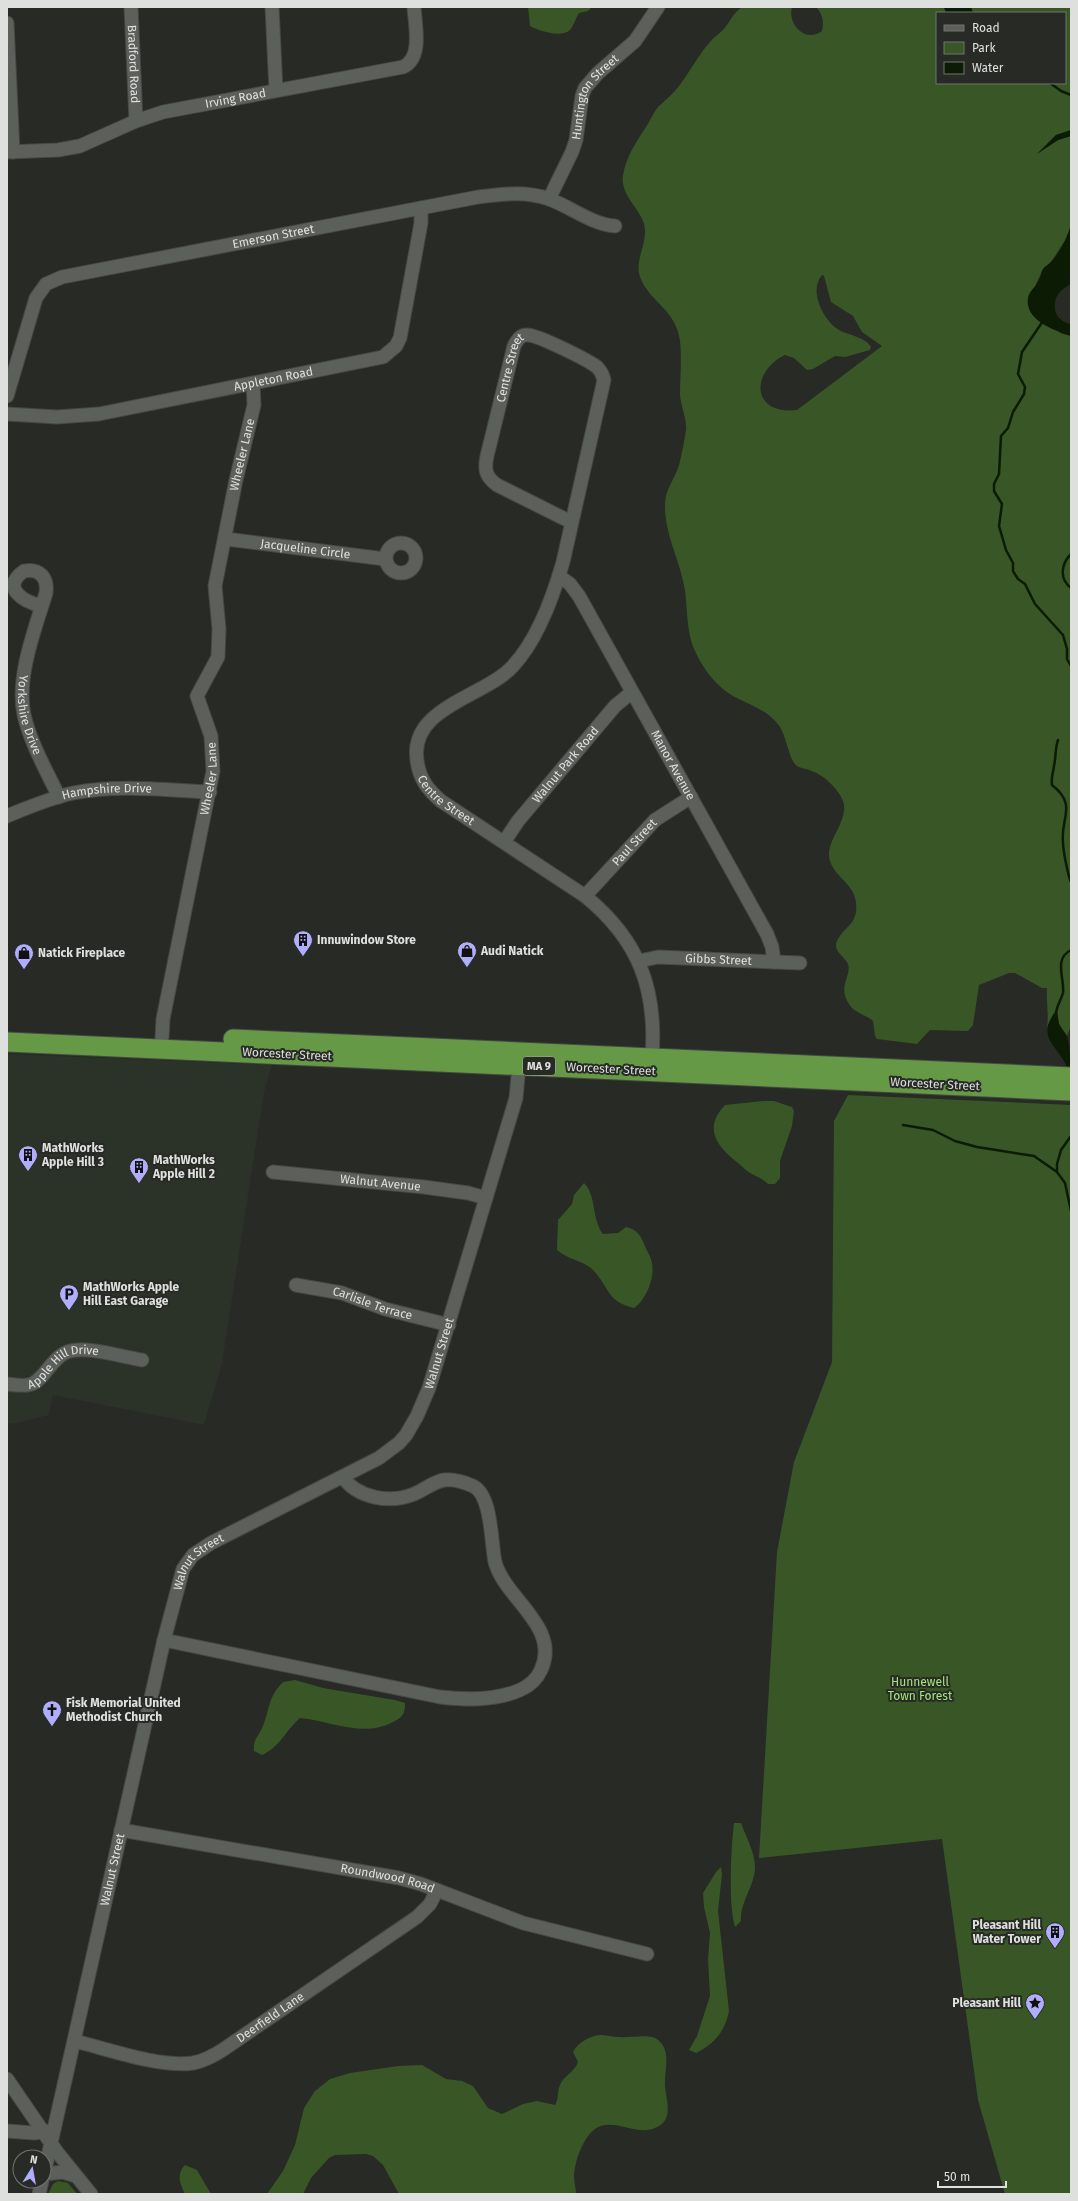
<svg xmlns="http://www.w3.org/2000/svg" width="1078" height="2201" font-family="'Fira Sans',sans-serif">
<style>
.built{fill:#2b3228}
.green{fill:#395627;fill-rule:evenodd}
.water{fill:#0c1c04}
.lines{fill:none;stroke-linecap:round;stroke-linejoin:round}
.stream{stroke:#0c1c04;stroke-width:2.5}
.minor-casing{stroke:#464844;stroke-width:15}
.highway-casing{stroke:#464844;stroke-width:21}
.minor{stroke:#5c605a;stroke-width:13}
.highway{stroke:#659946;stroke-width:19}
.labels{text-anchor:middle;stroke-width:4;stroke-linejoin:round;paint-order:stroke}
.shield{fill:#272a25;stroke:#a7a9a6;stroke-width:1}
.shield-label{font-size:11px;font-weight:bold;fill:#dee0dd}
.street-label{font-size:12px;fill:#dee0dd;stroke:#272a25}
.poi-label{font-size:12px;font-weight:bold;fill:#dee0dd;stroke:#272a25;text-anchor:start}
.park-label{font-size:12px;fill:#a1e57b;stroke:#272a25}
</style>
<rect width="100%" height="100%" fill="#272a25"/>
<path class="built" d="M 7,1054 L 272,1065 L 264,1093 L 222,1364 L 204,1425 L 53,1395 L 49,1415 L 13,1424 L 7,1423 Z"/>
<path class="green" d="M 528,7 L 592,7 L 588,11 L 579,13 C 576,18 573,27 570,30 C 561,38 539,31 530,26 Z
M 742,7 L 792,7 C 787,25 806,43 822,31 C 824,21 823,15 816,7 L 944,7 L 946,13 L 937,13 L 937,83 L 1065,83 L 1065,13 L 973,13 L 971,7 L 1071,7 L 1071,130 L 1056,135 L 1038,153 L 1058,140 L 1071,136 L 1071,225 L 1066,239 L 1051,262 L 1043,269 L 1035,286 L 1060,333 L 1071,336 L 1071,1026 L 1067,1036 L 1062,1030 L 1054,1013 L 1047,1028 C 1049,1014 1046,1002 1047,988 L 1042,988 L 1015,973 L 1009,973 L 979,985 L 973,1025 L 968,1031 L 930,1030 L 917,1044 L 877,1039 L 875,1036 L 873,1021 C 865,1014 854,1013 849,1004 C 837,987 852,975 848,964 C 844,955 831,951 838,939 C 846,925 858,924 856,903 C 855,882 827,874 829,852 C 831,835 849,818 843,801 C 839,790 825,776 814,772 C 809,769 802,769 797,766 C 788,759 787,734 777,723 C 766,710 752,706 737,698 C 720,690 705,672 697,655 C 686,634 688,614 685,591 C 681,562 664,534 665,504 C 665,489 675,479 679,465 C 681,458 685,438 686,430 C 687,419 681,407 680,395 C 680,377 682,359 680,341 C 676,309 650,303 640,277 C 634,259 649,242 644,224 C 639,207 620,195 623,175 C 627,155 635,144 646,127 C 650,121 653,113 658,107 C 665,100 673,94 679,86 C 690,72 698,55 710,42 C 714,37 719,34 723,30 C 730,22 733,13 742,7 ZM 822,275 L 824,276 L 831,302 L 853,316 L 862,332 L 882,346 L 797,410 C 750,415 751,371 785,355 L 794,358 L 807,370 L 813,369 L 835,356 L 845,357 L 870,350 L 871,347 C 865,336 845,335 836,328 C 822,317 809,290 822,275 Z
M 848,1095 L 1071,1105 L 1071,2194 L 1005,2194 L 978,2100 L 942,1839 L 759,1858 L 777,1552 L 794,1462 L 832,1362 L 834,1121 Z
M 763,1101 L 774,1101 L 792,1107 L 794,1111 L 792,1126 L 780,1161 L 780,1178 L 775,1184 L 768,1184 C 762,1178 759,1178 752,1174 C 747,1172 742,1166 738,1163 C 716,1146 703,1128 725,1105 Z
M 584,1183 C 597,1196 591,1218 603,1234 L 618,1233 L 626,1227 C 637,1229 641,1236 645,1246 C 647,1251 651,1257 652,1263 C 655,1278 646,1300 634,1308 C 607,1302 609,1287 594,1271 C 584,1260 568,1260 557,1250 L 558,1220 L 572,1204 L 574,1195 Z
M 295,1680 L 323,1688 L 395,1700 L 405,1703 C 405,1714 403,1717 393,1722 C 363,1738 331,1721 300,1718 C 286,1730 280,1747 262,1755 L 254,1751 C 253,1738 258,1738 263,1726 C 270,1708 268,1697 283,1682 Z
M 734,1823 L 741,1823 C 746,1837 755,1852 755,1867 C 755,1886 740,1901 741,1921 L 735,1927 C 728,1903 731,1849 734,1823 Z
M 721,1867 L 722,1874 L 718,1911 L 729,2011 C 725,2032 714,2044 696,2053 L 689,2050 L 697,2036 L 710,1996 L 708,1959 L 710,1933 L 704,1907 L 703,1893 L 716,1872 Z
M 600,2035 C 606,2035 613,2037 619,2037 C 627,2038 648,2034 655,2038 C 673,2048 664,2070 665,2086 C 666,2100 674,2119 657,2127 C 641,2136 622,2123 606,2125 C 586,2126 575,2159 574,2176 C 574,2182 576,2188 576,2194 L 399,2194 L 383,2165 L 373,2156 L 366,2154 L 335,2155 L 329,2158 L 311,2178 L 303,2194 L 267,2194 L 283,2171 L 295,2145 L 304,2108 L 315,2091 L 330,2079 L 350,2073 L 398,2066 L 422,2065 L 446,2079 L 462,2081 L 473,2086 L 488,2108 L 502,2114 L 523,2104 L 537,2101 L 555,2105 C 559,2099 557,2092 560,2085 C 564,2075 574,2073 578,2062 L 573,2052 C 578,2042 590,2036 600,2035 Z
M 185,2165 L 197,2170 L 211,2194 L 185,2194 C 180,2184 176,2174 185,2165 Z
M 58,2181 L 68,2183 L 77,2194 L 48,2194 L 53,2184 Z"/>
<path class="water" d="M 944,7 L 971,7 L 973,13 L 946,13 Z
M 1071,130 L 1071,136 L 1058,140 L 1037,154 L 1056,135 Z
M 1071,225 L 1071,283 C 1067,287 1060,290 1057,296 C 1051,309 1057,322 1071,324 L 1071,336 C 1055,331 1024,320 1028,298 C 1029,291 1036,287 1039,280 C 1041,277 1041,272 1043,269 C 1045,266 1048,265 1050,263 C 1060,253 1067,238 1071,225 Z
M 1057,1010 L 1059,1024 L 1067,1036 L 1069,1045 L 1071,1067 L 1067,1067 C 1058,1045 1034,1037 1057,1010 Z"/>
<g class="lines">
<path class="stream" d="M 1050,83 L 1061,91 L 1071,95
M 1043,321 L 1022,352 L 1018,374 L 1025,387 L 1024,394 L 1013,412 L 1008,428 L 1001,436 L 999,474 L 994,484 L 994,491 L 1002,504 L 999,526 L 1006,550 L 1013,563 L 1013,571 L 1018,579 L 1025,584 L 1035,604 L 1063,635 L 1067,649 L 1067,659 L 1071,666
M 1071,554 C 1061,564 1059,579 1071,588
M 1058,740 C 1055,749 1056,757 1054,766 C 1053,775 1051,775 1052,785 C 1078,805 1060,819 1063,842 C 1063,850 1068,876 1071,882
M 1056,1013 C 1057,1005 1061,1000 1063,993 C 1065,979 1053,959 1071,950
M 903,1125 L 933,1130 L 955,1141 L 977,1147 L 1034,1156 L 1057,1172
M 1071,1136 L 1061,1150 L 1057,1164 L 1057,1172 L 1065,1183 L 1071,1211"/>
<defs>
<g id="minor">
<path id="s1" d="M 131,7 L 136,121"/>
<path d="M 272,7 L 276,90"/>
<path d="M 7,23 L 13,152"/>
<path id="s2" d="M 7,152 L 58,150 L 80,146 L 136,121 L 163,112 L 403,67 C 423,58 415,25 414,7"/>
<path id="s3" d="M 549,199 L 572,152 L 576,140 L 582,96 L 585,88 L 598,73 L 635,41 L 658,7"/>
<path id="s4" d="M 7,396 L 36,298 L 46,284 L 62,277 L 478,197 C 501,194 526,191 549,199 C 571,207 591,224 615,226"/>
<path id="s5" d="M 7,414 L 57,417 L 99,414 L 383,357 L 396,346 L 400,338 L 421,223 L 421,208"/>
<path id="s6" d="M 571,522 L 497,485 C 486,477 484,470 487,456 L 514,346 C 517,340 520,335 527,335 C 536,334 588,360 597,367 C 601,371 603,375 604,380 L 563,562 C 553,597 538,639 513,666 C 485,697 409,707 417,760 C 419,778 427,789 441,801 L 585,896 C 639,940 657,989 652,1057"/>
<path id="s7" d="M 226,539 L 385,559"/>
<circle cx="401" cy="558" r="15"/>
<path id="s8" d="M 559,576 L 570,584 L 579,596 L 767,934 L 772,947 L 774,962"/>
<path id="s9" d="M 42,606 C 24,602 0,588 24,571 C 40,568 48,578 46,593 C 35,629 16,677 24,715 C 31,744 46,770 59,797"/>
<path id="s10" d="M 7,816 C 29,807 50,798 73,793 C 118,784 165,790 210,792"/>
<path id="s11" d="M 504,842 L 518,821 L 615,706 L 632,692"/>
<path id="s12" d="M 585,896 L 655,820 L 691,797"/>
<path id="s13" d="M 639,961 L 658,957 L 800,963"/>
<path id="s14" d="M 162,1038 L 163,1019 L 213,771 L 211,736 L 197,696 L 218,657 L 219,629 L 215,586 L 236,480 L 254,405 L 253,384"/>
<path id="s15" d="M 273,1172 L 424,1187 L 468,1193 L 486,1198"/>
<path id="s16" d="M 296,1285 L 342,1293 L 385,1309 L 449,1325"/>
<path id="s17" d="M 7,1384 C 14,1385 22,1386 28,1385 C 42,1384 51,1358 67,1352 C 86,1345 122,1357 142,1360"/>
<path d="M 164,1640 L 440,1697 C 466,1700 495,1701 520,1690 C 529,1686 537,1679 541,1670 C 561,1627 505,1599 495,1562 C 491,1543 492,1495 473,1486 C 464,1482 453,1479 444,1480 C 433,1482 424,1490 414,1494 C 390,1504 357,1498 343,1477"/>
<path id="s18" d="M 121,1830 L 399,1878 L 421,1884 L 523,1923 L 647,1954"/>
<path id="s19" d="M 75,2041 C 107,2049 161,2068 193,2063 C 204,2061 215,2055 224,2049 L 417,1917 L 430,1904 L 437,1890"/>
<path d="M 7,2079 L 57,2152 L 91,2194"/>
<path d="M 7,2131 L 34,2133 L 45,2131"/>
<path id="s20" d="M 44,2174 L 164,1640 L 183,1569 L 193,1555 L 211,1543 L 379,1458 L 399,1443 L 406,1435 L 417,1416 L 429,1388 L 516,1098 L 519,1065"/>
<path d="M 44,2174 L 63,2172 L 76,2176"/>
<path d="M 39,2194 L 42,2181"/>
</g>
<path id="highway" d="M 233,1039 L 1071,1077
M 7,1042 L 1071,1091"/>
</defs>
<use href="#minor" class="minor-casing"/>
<use href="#highway" class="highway-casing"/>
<use href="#minor" class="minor"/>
<use href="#highway" class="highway"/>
</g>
<defs>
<symbol id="building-pin" viewBox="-11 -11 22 30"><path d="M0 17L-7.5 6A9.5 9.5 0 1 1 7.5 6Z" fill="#b0aefa" stroke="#272a25"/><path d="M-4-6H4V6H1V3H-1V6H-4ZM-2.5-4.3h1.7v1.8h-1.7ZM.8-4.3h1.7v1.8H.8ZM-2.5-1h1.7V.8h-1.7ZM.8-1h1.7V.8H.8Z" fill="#111"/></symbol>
<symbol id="shop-pin" viewBox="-11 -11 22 30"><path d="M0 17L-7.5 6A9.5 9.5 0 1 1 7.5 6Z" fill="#b0aefa" stroke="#272a25"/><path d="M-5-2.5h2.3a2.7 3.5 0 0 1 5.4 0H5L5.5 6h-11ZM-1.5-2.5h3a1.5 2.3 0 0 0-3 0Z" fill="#111"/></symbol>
<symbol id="parking-pin" viewBox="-11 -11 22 30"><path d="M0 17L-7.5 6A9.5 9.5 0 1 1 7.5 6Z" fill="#b0aefa" stroke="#272a25"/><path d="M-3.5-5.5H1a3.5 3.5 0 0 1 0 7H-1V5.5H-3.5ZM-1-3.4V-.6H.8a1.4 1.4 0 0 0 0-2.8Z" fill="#111"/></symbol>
<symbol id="church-pin" viewBox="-11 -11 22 30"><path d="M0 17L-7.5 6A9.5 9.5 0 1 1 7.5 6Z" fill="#b0aefa" stroke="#272a25"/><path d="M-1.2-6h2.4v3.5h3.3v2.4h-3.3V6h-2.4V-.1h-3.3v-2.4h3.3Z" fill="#111"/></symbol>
<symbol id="sight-pin" viewBox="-11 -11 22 30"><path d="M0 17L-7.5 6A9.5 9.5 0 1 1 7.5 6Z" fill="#b0aefa" stroke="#272a25"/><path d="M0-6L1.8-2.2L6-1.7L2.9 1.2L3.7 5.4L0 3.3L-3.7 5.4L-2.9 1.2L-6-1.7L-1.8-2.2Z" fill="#111"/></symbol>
</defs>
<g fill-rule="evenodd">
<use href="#building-pin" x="292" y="929" width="22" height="30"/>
<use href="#shop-pin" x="456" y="940" width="22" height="30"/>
<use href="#shop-pin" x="13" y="942" width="22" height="30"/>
<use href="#building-pin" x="17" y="1144" width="22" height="30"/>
<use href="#building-pin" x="128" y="1156" width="22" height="30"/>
<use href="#parking-pin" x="58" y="1283" width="22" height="30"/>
<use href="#church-pin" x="41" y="1699" width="22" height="30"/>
<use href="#building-pin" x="1044" y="1921" width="22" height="30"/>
<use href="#sight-pin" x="1024" y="1992" width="22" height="30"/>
</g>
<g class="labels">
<rect class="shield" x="523" y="1057" width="32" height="18" rx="3"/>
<g class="shield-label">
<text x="539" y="1070">MA 9</text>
</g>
<g class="street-label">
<text dy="4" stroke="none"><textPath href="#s1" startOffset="57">Bradford Road</textPath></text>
<text dy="4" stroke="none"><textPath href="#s2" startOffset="237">Irving Road</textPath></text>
<text dy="4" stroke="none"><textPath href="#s3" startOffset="114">Huntington Street</textPath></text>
<text dy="4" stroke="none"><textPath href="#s4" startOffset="352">Emerson Street</textPath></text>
<text dy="4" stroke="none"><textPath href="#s6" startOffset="207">Centre Street</textPath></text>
<text dy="4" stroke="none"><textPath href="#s5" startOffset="270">Appleton Road</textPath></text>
<text dy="4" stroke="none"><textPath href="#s14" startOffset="599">Wheeler Lane</textPath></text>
<text dy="4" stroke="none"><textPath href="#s7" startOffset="80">Jacqueline Circle</textPath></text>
<text dy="4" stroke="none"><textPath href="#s9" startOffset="219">Yorkshire Drive</textPath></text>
<text dy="4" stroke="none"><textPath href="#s11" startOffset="99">Walnut Park Road</textPath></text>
<text dy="4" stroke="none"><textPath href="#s8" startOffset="222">Manor Avenue</textPath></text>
<text dy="4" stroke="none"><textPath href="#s14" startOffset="264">Wheeler Lane</textPath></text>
<text dy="4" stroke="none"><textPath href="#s10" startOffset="104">Hampshire Drive</textPath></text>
<text dy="4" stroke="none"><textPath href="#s6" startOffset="837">Centre Street</textPath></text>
<text dy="4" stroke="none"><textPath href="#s12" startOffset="73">Paul Street</textPath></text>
<text dy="4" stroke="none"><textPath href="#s13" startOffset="80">Gibbs Street</textPath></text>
<text transform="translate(287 1054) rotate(3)" y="4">Worcester Street</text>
<text transform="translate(611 1069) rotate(3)" y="4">Worcester Street</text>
<text transform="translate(935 1084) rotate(3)" y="4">Worcester Street</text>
<text dy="4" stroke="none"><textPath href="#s15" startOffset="108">Walnut Avenue</textPath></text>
<text dy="4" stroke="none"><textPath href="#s16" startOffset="79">Carlisle Terrace</textPath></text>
<text dy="4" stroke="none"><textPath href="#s20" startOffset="972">Walnut Street</textPath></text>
<text dy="4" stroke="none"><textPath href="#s17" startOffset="63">Apple Hill Drive</textPath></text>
<text dy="4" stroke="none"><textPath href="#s20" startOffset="636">Walnut Street</textPath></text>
<text dy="4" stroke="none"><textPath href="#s20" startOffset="312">Walnut Street</textPath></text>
<text dy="4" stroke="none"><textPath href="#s18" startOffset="271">Roundwood Road</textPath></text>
<text dy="4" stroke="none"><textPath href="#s19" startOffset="211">Deerfield Lane</textPath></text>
</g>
<g class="poi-label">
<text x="317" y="944">Innuwindow Store</text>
<text x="481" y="955">Audi Natick</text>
<text x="38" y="957">Natick Fireplace</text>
<text x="42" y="1152">MathWorks<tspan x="42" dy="14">Apple Hill 3</tspan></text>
<text x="153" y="1164">MathWorks<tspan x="153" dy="14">Apple Hill 2</tspan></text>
<text x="83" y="1291">MathWorks Apple<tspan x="83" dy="14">Hill East Garage</tspan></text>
<text x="66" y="1707">Fisk Memorial United<tspan x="66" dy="14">Methodist Church</tspan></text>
<text x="1041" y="1929" text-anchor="end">Pleasant Hill<tspan x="1041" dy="14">Water Tower</tspan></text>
<text x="1021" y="2007" text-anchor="end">Pleasant Hill</text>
</g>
<g class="park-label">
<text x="920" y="1686">Hunnewell<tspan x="920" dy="14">Town Forest</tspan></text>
</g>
</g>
<rect width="1078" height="2201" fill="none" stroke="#dee0dd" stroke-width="16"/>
<rect x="936" y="12" width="130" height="72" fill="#272a25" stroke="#70736f"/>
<rect x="944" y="25" width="20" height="6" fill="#5c605a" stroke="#70736f"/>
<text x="972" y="32" font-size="12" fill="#dee0dd">Road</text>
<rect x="944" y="42" width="20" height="12" fill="#395627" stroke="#70736f"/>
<text x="972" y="52" font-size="12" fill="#dee0dd">Park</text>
<rect x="944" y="62" width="20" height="12" fill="#0c1c04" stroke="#70736f"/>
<text x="972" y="72" font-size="12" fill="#dee0dd">Water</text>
<g transform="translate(32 2169) rotate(11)"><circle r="19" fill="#272a25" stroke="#70736f"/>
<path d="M0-3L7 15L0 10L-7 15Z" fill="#b0aefa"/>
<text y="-6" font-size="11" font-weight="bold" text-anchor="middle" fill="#dee0dd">N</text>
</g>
<path d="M938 2181v6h68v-6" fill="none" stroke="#dee0dd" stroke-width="2"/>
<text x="944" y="2181" font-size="12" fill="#dee0dd" stroke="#272a25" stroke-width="3" paint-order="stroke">50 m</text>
</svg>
